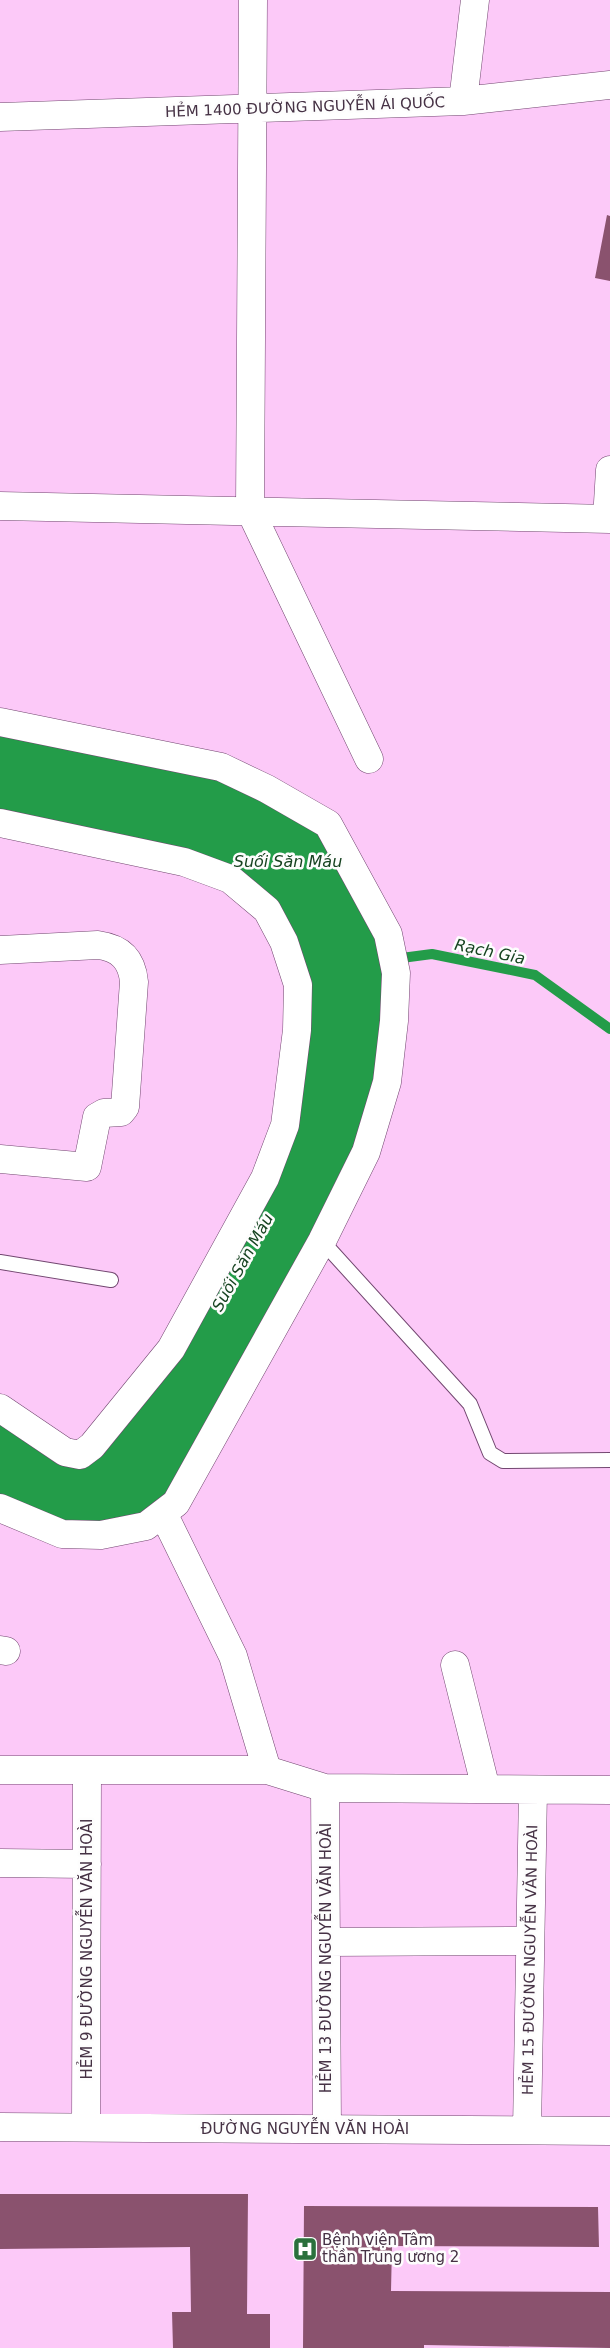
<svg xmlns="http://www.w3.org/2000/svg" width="610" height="2348" font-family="'DejaVu Sans',sans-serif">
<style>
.water{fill:#239c49}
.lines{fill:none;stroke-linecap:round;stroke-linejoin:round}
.stream{stroke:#239c49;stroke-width:10}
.building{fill:#8a526e}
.lane-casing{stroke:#724770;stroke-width:16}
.street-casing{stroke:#724770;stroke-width:29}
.lane{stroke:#fff;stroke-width:14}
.street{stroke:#fff;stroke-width:28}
.labels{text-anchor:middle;stroke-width:5;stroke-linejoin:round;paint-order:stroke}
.street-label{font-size:15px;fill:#463245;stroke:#fdfdfd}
.poi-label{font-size:15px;fill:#463245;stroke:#fdfdfd;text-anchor:start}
.water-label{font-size:16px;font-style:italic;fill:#184422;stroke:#fdfdfd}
</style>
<rect width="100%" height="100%" fill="#fcc9f8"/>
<path class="water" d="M 0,734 L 218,779 L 260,799 L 319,833 L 375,936 L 384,975 L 382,1025 L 374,1080 L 357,1145 L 311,1235 L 167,1494 L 141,1516 L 103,1524 L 64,1522 L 0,1496 L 0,1422 L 58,1463 L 182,1355 L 308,1037 L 277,903 L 0,812 Z"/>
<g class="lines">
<path class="stream" d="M 394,959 L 432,954 L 535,975 L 610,1029"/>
</g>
<path class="building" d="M 607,215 L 610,216 L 610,281 L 595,278 Z
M 0,2194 L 248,2194 L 247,2314 L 270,2314 L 270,2348 L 173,2348 L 172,2312 L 191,2312 L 190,2247 L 0,2249 Z
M 304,2206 L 598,2207 L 599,2247 L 392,2246 L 391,2291 L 610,2292 L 610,2348 L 424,2345 L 424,2348 L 303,2348 Z"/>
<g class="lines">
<defs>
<path id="lane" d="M 322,1241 L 470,1404 L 490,1453 L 503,1461 L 610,1460
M 0,1262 L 111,1280"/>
<path id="street" d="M 253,0 L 250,510 L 369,759
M 463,101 L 475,0
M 0,117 L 463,101 L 610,85
M 0,506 L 610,519
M 607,519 L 610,470
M 0,722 L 221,767 L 267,789 L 328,824 L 388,934 L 396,973 L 394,1021 L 387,1082 L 366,1152 L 322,1241 L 176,1503 L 146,1526 L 101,1535 L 62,1534 L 0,1508
M 0,823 L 184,862 L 230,879 L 267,910 L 284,942 L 298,985 L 297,1030 L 285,1125 L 265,1178 L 171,1349 L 92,1446 L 80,1455 L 65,1452 L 0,1408
M 0,950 L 98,945 C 120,948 132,959 134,982 L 125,1107 L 121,1112 L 104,1113 L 97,1117 L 87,1167 L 0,1159
M 163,1513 L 233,1656 L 267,1770
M 0,1650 L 6,1651
M 455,1665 L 486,1789
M 0,1770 L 267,1770 L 325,1788 L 610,1790
M 325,1788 L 327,2129
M 0,1863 L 87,1864
M 326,1942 L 530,1941
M 0,2127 L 610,2131
M 86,2127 L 87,1770
M 527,2130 L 533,1790"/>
</defs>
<use href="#lane" class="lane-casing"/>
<use href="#street" class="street-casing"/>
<use href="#lane" class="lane"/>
<use href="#street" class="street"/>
</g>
<defs>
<symbol id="hospital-square" viewBox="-11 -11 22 22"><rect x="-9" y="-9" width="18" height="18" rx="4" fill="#2b703c" stroke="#fdfdfd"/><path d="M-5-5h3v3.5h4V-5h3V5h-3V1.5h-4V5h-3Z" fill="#fff"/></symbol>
</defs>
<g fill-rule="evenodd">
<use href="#hospital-square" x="291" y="2235" width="28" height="28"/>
</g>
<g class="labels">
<g class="street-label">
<text transform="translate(305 107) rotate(-2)" y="5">HẺM 1400 ĐƯỜNG NGUYỄN ÁI QUỐC</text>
<text transform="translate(87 1949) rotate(-90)" y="5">HẺM 9 ĐƯỜNG NGUYỄN VĂN HOÀI</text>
<text transform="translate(326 1958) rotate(-90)" y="5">HẺM 13 ĐƯỜNG NGUYỄN VĂN HOÀI</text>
<text transform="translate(530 1960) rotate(-89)" y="5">HẺM 15 ĐƯỜNG NGUYỄN VĂN HOÀI</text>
<text x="305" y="2134">ĐƯỜNG NGUYỄN VĂN HOÀI</text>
</g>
<g class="poi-label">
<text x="322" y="2245">Bệnh viện Tâm<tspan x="322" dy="17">thần Trung ương 2</tspan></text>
</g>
<g class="water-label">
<text x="288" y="867">Suối Săn Máu</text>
<text transform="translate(490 951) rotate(12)" y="6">Rạch Gia</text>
<text transform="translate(242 1262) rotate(-61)" y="6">Suối Săn Máu</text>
</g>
</g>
</svg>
